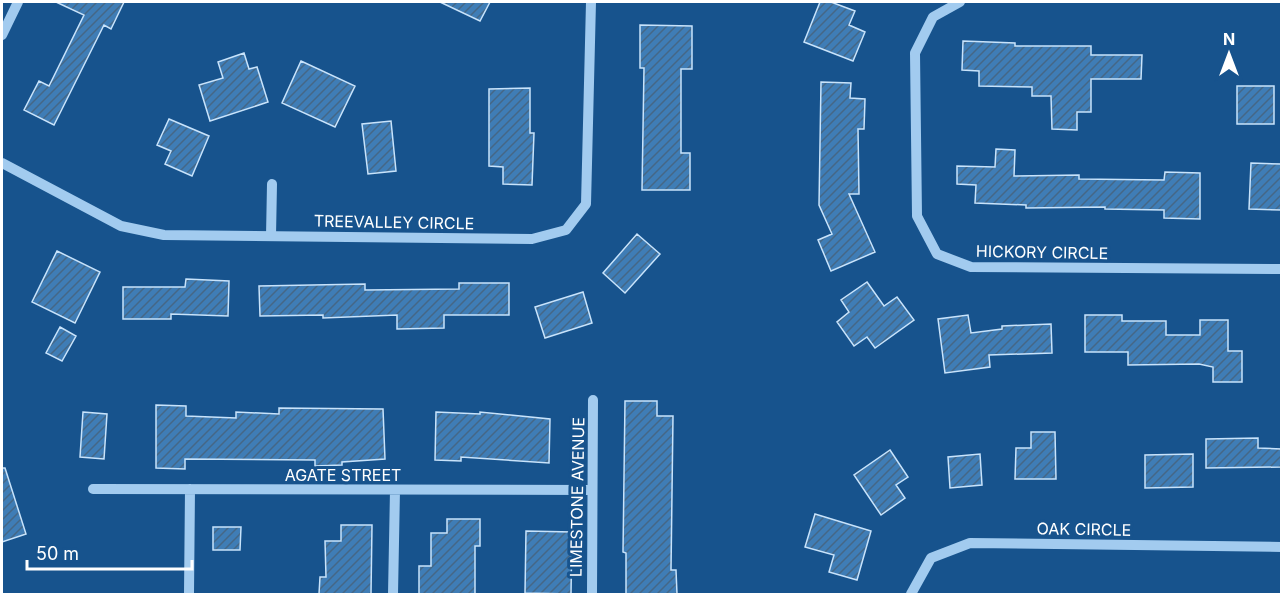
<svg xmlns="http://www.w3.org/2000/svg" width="1283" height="596" font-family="Inter,sans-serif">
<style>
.building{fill:url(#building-hatch);stroke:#c8e3fb;stroke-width:1.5}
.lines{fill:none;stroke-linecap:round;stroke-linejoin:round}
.minor{stroke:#a2cbef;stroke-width:10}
.labels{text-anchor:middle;stroke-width:6;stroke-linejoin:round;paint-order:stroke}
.street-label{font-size:16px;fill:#fff;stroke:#17538d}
</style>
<defs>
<pattern id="building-hatch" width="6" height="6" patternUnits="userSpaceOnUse" patternTransform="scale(1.5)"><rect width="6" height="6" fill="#3f7db6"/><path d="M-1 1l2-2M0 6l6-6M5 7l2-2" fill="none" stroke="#456786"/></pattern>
</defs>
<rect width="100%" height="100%" fill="#17538d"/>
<path class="building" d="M 56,2 L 124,2 L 111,29 L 104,25 L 54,125 L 24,110 L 39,81 L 49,86 L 84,15 Z
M 440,2 L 490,2 L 480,21 Z
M 820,2 L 831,2 L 855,11 L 849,25 L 865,32 L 853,61 L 804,42 Z
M 640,25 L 692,26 L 692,69 L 681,69 L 681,153 L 690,153 L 690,190 L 642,190 L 644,68 L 640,68 Z
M 963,41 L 1015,43 L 1015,46 L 1091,46 L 1091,55 L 1142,55 L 1141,79 L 1091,79 L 1091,112 L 1077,112 L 1077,130 L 1052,129 L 1051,96 L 1032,96 L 1032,87 L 979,86 L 979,71 L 962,70 Z
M 244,53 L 249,69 L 257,67 L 268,102 L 210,121 L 199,85 L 223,78 L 218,62 Z
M 301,61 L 355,86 L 335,127 L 282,103 Z
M 821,82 L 851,83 L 850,98 L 865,99 L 864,129 L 858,129 L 859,194 L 849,194 L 875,252 L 831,271 L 818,240 L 832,234 L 819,205 Z
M 1237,86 L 1274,86 L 1274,124 L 1237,124 Z
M 530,88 L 530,133 L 534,133 L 532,185 L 503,184 L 503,167 L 489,166 L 489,89 Z
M 169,119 L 209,136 L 192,176 L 165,164 L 171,151 L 157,145 Z
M 391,121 L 396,171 L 368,174 L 362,124 Z
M 996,149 L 1015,150 L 1014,176 L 1079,175 L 1079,179 L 1164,180 L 1165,172 L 1200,173 L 1200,219 L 1164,218 L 1164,210 L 1105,209 L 1105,207 L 1026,208 L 1026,205 L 975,203 L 976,185 L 957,184 L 957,166 L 995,167 Z
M 1251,163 L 1281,164 L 1281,210 L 1249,209 Z
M 637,234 L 660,254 L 625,293 L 603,273 Z
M 57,251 L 100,272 L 75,323 L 32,302 Z
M 186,279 L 229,281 L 228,316 L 171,314 L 171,319 L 123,319 L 123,287 L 185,287 Z
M 867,282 L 884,306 L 897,297 L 914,320 L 875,348 L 867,337 L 854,346 L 837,322 L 849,312 L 841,300 Z
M 459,283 L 509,283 L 509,315 L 444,315 L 444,328 L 397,329 L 397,315 L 323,318 L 323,315 L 260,316 L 259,286 L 365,284 L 365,290 L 459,289 Z
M 583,292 L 592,323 L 545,338 L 535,307 Z
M 968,315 L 971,333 L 1002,329 L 1002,326 L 1051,324 L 1052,353 L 989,355 L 990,367 L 945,373 L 938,319 Z
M 1085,315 L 1122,315 L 1122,321 L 1166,321 L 1166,335 L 1200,335 L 1200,320 L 1228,320 L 1228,351 L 1242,351 L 1242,382 L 1213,382 L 1213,367 L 1199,364 L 1128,365 L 1128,352 L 1085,352 Z
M 60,327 L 76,336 L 62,361 L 46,353 Z
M 625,401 L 657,401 L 657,416 L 673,416 L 671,570 L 676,570 L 677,594 L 626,594 L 626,553 L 623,552 Z
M 156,405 L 186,406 L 186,416 L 236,418 L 236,412 L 279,414 L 279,408 L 383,409 L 385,459 L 342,462 L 342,465 L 315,466 L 315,460 L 185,459 L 185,469 L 156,468 Z
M 83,412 L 107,414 L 104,459 L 80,457 Z
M 436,412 L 480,414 L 480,412 L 550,419 L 549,463 L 461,457 L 461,461 L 435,460 Z
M 1031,432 L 1055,432 L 1056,479 L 1015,479 L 1016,448 L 1031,448 Z
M 1258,438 L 1258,448 L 1281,449 L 1281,467 L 1206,468 L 1206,439 Z
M 890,450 L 908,477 L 896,485 L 905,498 L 881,515 L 854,475 Z
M 980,454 L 982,485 L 950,488 L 948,457 Z
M 1193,454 L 1193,487 L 1145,488 L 1145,455 Z
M 2,468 L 5,468 L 26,534 L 2,542 Z
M 815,514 L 871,531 L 857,580 L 829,572 L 834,555 L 805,547 Z
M 447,519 L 480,519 L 480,546 L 475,546 L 475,594 L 419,594 L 419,566 L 431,566 L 431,533 L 447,533 Z
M 341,525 L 372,525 L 371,594 L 319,594 L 320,577 L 326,577 L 325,541 L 341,541 Z
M 213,527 L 241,527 L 240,550 L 213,550 Z
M 526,531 L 572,532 L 571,594 L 525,593 Z"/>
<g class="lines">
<path class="minor" d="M 960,2 L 933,17 L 915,53 L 917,216 L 937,254 L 971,267 L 1282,269
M 2,35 L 18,2
M 2,163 L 121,226 L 164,235 L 532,239 L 566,230 L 586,204 L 591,2
M 271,236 L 272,184
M 93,489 L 592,490
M 189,594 L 190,489
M 393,594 L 395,490
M 592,594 L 593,400
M 911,594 L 931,558 L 970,543 L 1282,547"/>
</g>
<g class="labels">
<g class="street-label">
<text transform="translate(394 222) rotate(1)" y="6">TREEVALLEY CIRCLE</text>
<text transform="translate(1042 252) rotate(1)" y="6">HICKORY CIRCLE</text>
<text x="343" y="481">AGATE STREET</text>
<text transform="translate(577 497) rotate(-89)" y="6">LIMESTONE AVENUE</text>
<text transform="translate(1084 529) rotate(1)" y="6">OAK CIRCLE</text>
</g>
</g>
<rect width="1283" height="596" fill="none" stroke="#ffffff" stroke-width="6"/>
<g transform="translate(1229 54)" stroke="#17538d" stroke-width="4.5" paint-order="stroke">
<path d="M0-4.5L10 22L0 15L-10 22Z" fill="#ffffff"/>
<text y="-9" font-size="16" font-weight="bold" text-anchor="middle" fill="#ffffff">N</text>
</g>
<path d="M27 560v9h165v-9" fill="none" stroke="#ffffff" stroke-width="3"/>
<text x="36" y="560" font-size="18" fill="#ffffff" stroke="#17538d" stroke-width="4.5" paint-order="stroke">50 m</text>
</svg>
